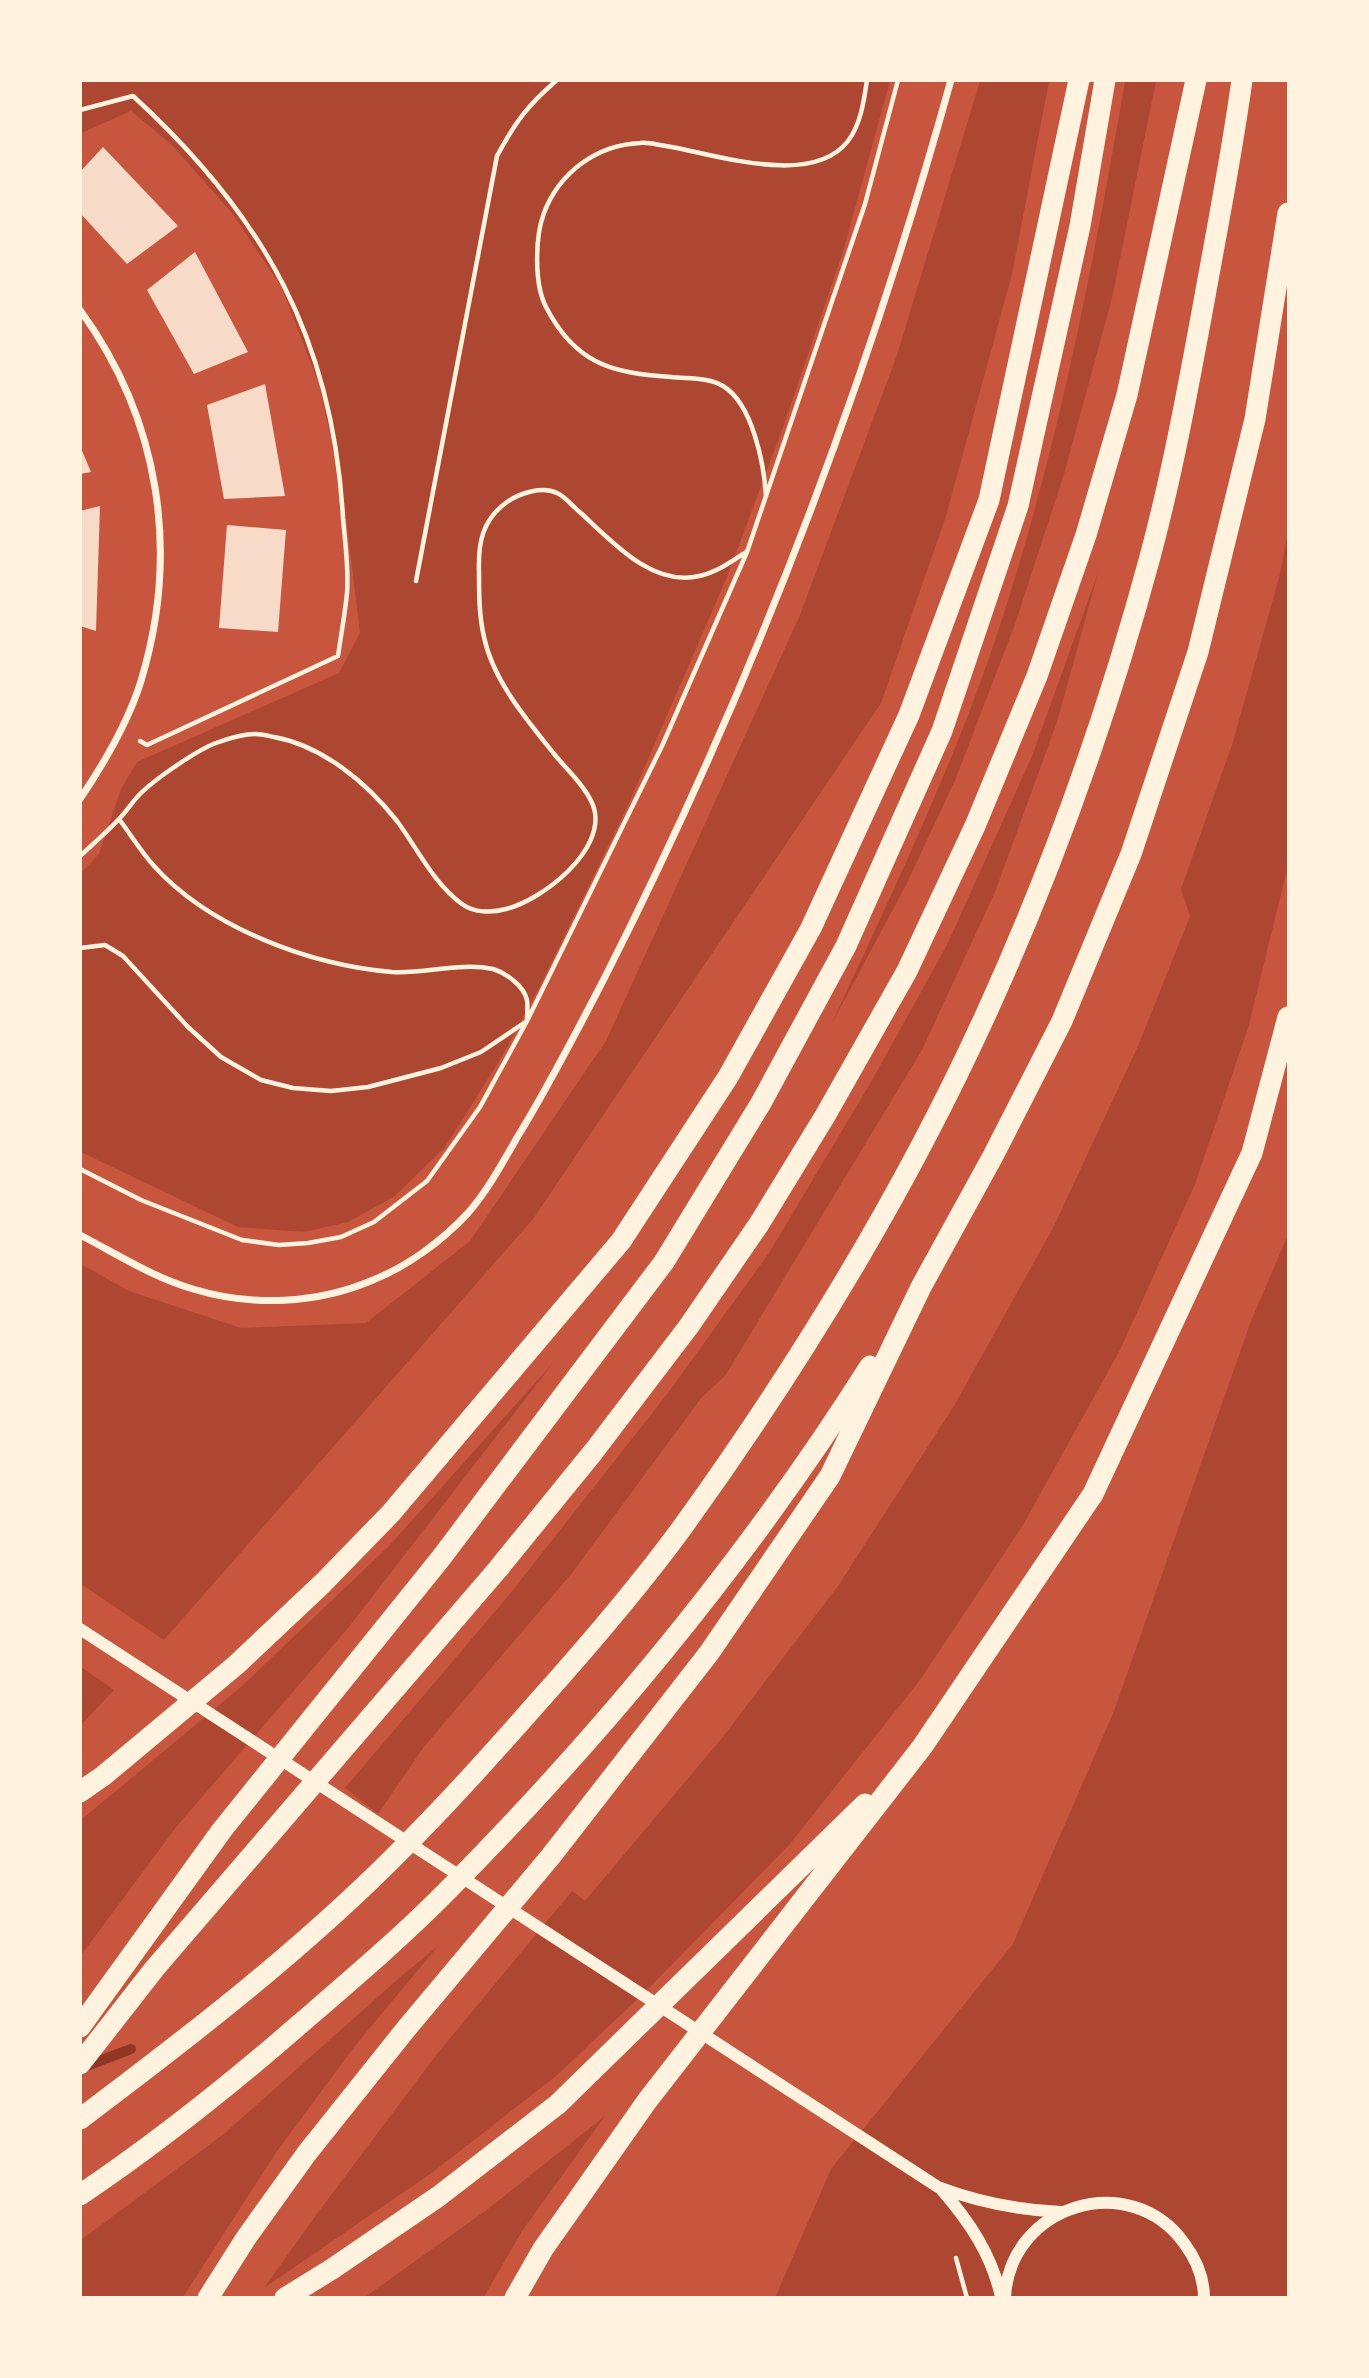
<svg xmlns="http://www.w3.org/2000/svg" width="1369" height="2378" font-family="'Roboto Condensed',sans-serif">
<style>
.green{fill:#ae4732}
.lines{fill:none;stroke-linecap:round;stroke-linejoin:round}
.stream{stroke:#8f3625;stroke-width:10}
.building{fill:#f7dbc8}
.path{stroke:#fff3e0;stroke-width:4.5}
.minor{stroke:#fff3e0;stroke-width:7}
.tertiary{stroke:#fff3e0;stroke-width:12}
.motorway{stroke:#fff3e0;stroke-width:21}
</style>
<rect width="100%" height="100%" fill="#c8553d"/>
<path class="green" d="M 81,81 L 890,81 L 843,252 L 782,430 L 727,577 L 629,803 L 540,986 L 501,1058 L 445,1147 L 395,1196 L 348,1222 L 304,1232 L 238,1227 L 81,1152 L 80,874 L 99,854 L 121,789 L 137,762 L 339,673 L 360,633 L 344,500 L 319,384 L 281,286 L 232,213 L 171,144 L 131,111 L 81,133 Z
M 980,81 L 1049,81 L 1012,274 L 946,516 L 881,703 L 533,1219 L 164,1640 L 81,1584 L 81,1264 L 129,1291 L 241,1328 L 366,1323 L 470,1241 L 606,1041 L 800,615 L 897,355 Z
M 1125,81 L 1156,81 L 1112,298 L 1064,474 L 1015,624 L 956,778 L 907,883 L 831,1025 C 883,913 936,802 979,686 C 1050,490 1090,285 1125,81 Z
M 1288,533 L 1288,866 L 1248,1028 L 1195,1184 L 1120,1350 L 1023,1525 L 920,1680 L 789,1845 L 645,1992 L 556,2076 L 433,2172 L 264,2288 L 319,2211 L 437,2054 L 572,1891 L 585,1901 L 722,1738 L 838,1586 L 954,1406 L 1053,1228 L 1138,1046 L 1190,916 L 1181,889 L 1233,742 L 1280,574 Z
M 1098,573 L 1057,722 L 995,892 L 922,1050 L 725,1376 L 702,1397 L 572,1573 L 423,1748 L 378,1814 L 345,1788 L 509,1595 L 668,1393 L 769,1253 L 871,1082 L 947,945 L 1032,756 Z
M 1288,1235 L 1288,2297 L 775,2298 L 831,2169 L 1013,1944 L 1114,1711 L 1251,1321 Z
M 553,1363 L 348,1628 L 177,1826 L 81,1955 L 81,1820 L 241,1687 L 389,1546 Z
M 81,1667 L 114,1690 L 81,1725 Z
M 438,1946 L 354,2047 L 275,2154 L 183,2297 L 81,2297 L 81,2240 L 225,2133 L 398,1979 Z
M 605,2116 L 522,2231 L 484,2297 L 365,2297 L 488,2209 Z"/>
<g class="lines">
<path class="stream" d="M 81,2068 L 131,2049"/>
</g>
<path class="building" d="M 103,147 L 178,226 L 127,264 L 80,213 L 80,172 Z
M 195,252 L 248,352 L 194,374 L 147,290 Z
M 265,384 L 285,496 L 224,499 L 207,405 Z
M 80,446 L 91,472 L 80,474 Z
M 100,506 L 96,631 L 80,626 L 80,511 Z
M 227,525 L 286,530 L 278,632 L 219,628 Z"/>
<g class="lines">
<path class="path" d="M 80,110 L 133,96 C 264,216 333,339 343,518 C 345,542 349,569 347,593 C 345,614 341,635 338,656 L 147,745 L 140,741
M 766,496 C 764,465 753,404 723,386 C 707,377 688,379 671,377 C 610,373 575,363 546,307 C 534,284 535,237 544,213 C 559,173 596,145 640,143 C 649,142 658,145 666,146 C 715,154 812,188 848,141 C 861,124 864,100 867,80
M 416,581 L 497,156 C 516,121 527,106 557,80
M 80,856 C 93,844 107,832 119,819 C 126,812 132,802 140,794 C 155,779 197,750 216,743 C 227,739 244,734 255,734 C 261,734 269,736 274,737 C 323,746 367,783 397,821 C 417,848 434,884 462,904 C 474,913 492,913 506,909 C 542,900 606,851 594,808 C 588,789 568,771 555,755 C 528,721 493,681 484,637 C 479,616 479,593 479,572 C 478,543 482,520 507,502 C 520,493 542,486 557,493 C 566,497 574,508 582,514 C 613,543 653,587 699,576 C 717,572 731,562 746,552
M 80,948 L 105,945 L 123,956 L 188,1027 L 221,1057 L 261,1080 L 293,1088 L 331,1091 L 368,1087 L 441,1068 L 481,1052 L 527,1021 C 527,1015 528,1006 527,1000 C 524,986 506,973 493,969 C 460,962 425,974 392,972 C 310,965 210,928 154,866 C 141,852 131,835 119,819
M 80,1169 L 141,1200 L 242,1240 L 279,1245 L 308,1243 L 341,1237 L 374,1222 L 427,1181 L 480,1107 L 527,1021 L 662,746 L 747,552 L 865,204 L 898,80
M 956,2258 L 967,2298"/>
<path class="minor" d="M 80,310 C 160,420 180,552 141,681 C 128,723 105,762 80,799
M 80,1235 C 117,1254 154,1278 193,1289 C 252,1307 317,1304 373,1280 C 408,1266 442,1241 468,1213 C 488,1190 503,1162 518,1136 C 550,1084 578,1029 606,975 C 751,689 865,390 951,80"/>
<path class="tertiary" d="M 80,1629 L 938,2187 C 978,2202 1017,2210 1061,2212
M 941,2189 C 969,2221 992,2255 1001,2297
M 1005,2298 C 1009,2205 1130,2168 1184,2243 C 1196,2259 1204,2278 1204,2298"/>
<path class="motorway" d="M 80,1792 L 103,1776 L 236,1665 L 323,1583 L 391,1513 L 621,1241 L 728,1077 L 811,928 L 909,715 L 989,500 L 1079,80
M 80,2027 L 222,1830 L 441,1558 L 664,1262 L 761,1103 L 846,946 L 942,731 L 1018,506 L 1080,226 L 1105,80
M 80,2064 L 155,1968 L 498,1569 L 594,1451 L 689,1326 L 759,1224 L 825,1116 L 907,971 L 975,826 L 1037,676 L 1086,535 L 1127,395 L 1196,80
M 80,2119 C 193,2034 306,1947 405,1846 C 451,1800 494,1752 537,1703 C 588,1646 639,1587 684,1525 C 799,1365 904,1194 986,1014 C 1053,867 1108,713 1150,557 C 1173,471 1189,383 1205,296 C 1218,224 1232,153 1242,80
M 80,2195 C 157,2143 230,2085 300,2024 C 351,1980 403,1936 450,1888 C 607,1729 751,1554 870,1366
M 208,2298 L 246,2238 L 307,2153 L 406,2029 L 551,1856 L 709,1653 L 830,1476 L 921,1287 L 993,1156 L 1062,1021 L 1131,854 L 1198,652 L 1255,419 L 1288,213
M 285,2298 L 332,2269 L 439,2196 L 558,2104 L 865,1804
M 515,2298 L 543,2249 L 647,2101 L 922,1747 L 1093,1494 L 1252,1153 L 1288,1017"/>
</g>
<rect width="1369" height="2378" fill="none" stroke="#fff3e0" stroke-width="164"/>
</svg>
